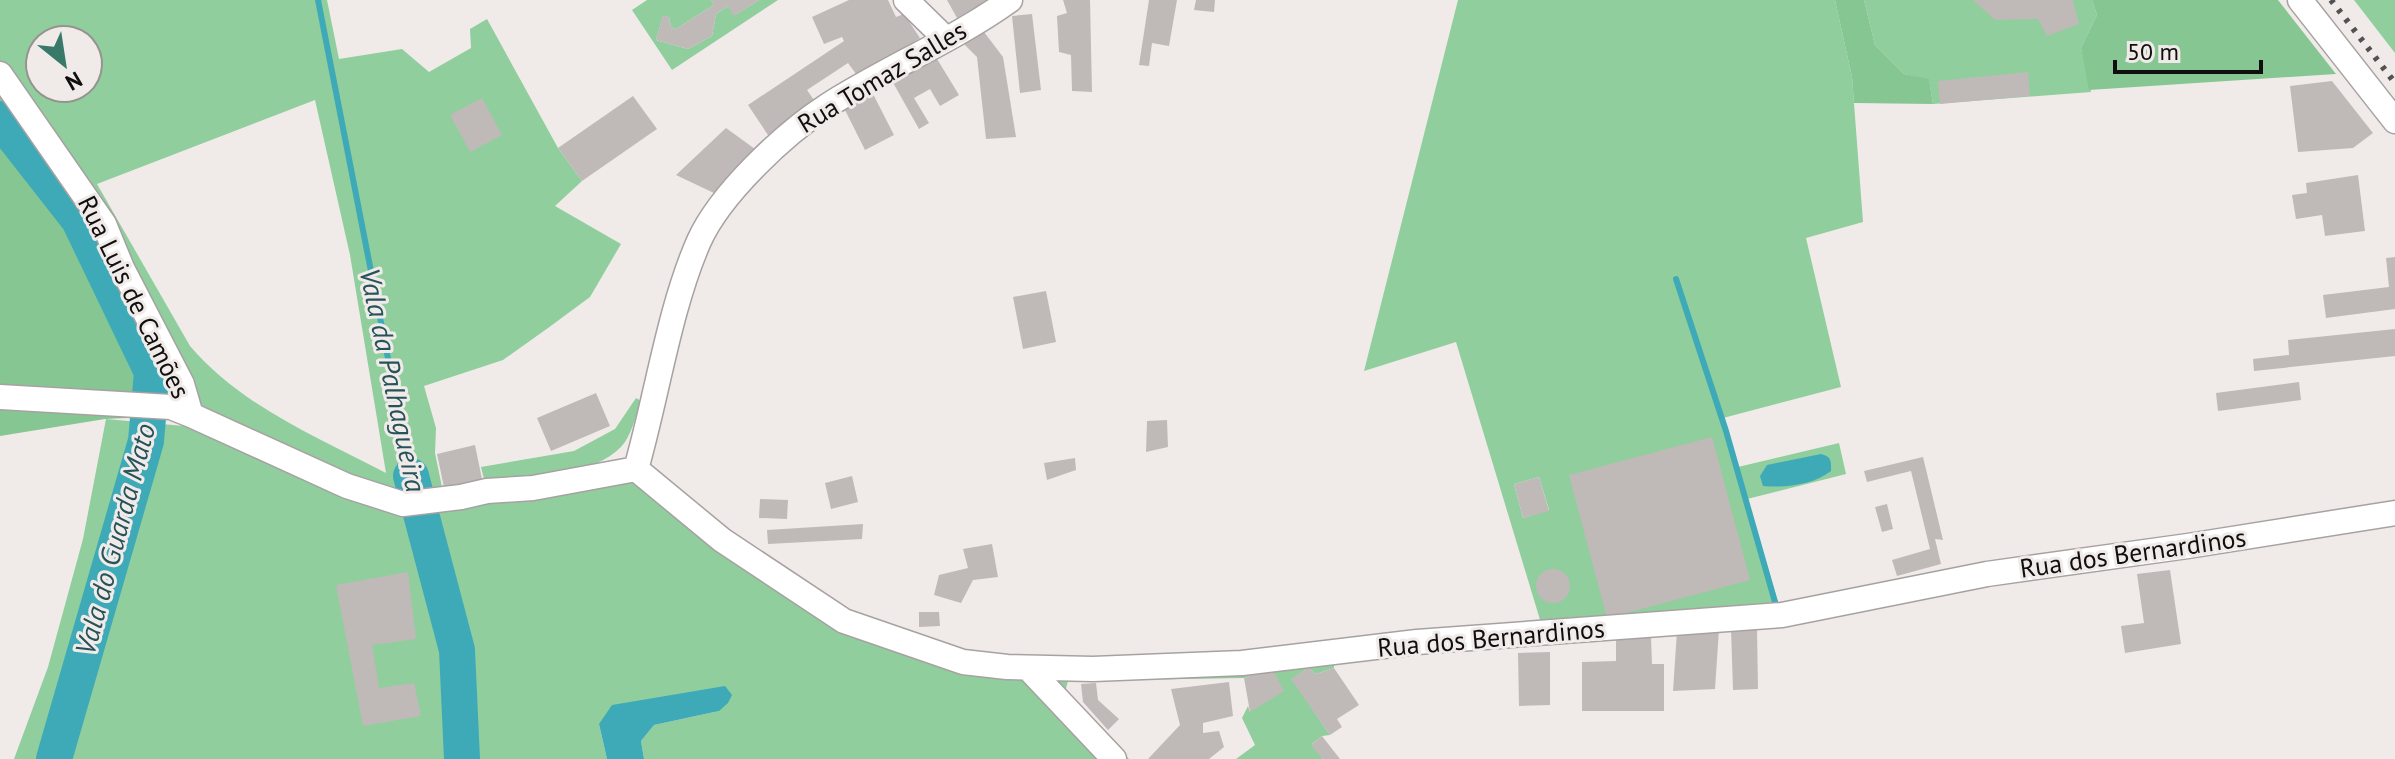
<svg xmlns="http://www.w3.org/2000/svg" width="2395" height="759" font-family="'PT Sans',sans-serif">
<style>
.green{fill:#90ce9d;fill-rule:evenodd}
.forest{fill:#85c693}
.water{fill:#3eaab8}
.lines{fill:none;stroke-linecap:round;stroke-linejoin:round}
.stream{stroke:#3eaab8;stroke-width:6}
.river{stroke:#3eaab8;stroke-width:36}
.building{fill:#bfbab8}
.street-casing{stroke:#a7a2a1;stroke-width:27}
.street{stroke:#fff;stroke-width:24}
.rail{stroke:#545251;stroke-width:6;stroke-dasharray:4 8;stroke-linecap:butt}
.labels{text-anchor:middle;stroke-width:6;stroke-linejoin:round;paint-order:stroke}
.street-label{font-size:26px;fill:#100f0e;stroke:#f0ebe9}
.water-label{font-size:28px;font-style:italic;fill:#255359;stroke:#f0ebe9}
</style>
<rect width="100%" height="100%" fill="#f0ebe9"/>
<path class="green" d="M 0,0 L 327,0 L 339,59 L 402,49 L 429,72 L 471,48 L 470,29 L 487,19 L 558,148 L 582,181 L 555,206 L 621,244 L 590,297 L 548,328 L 503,360 L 424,386 L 436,428 L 435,453 L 443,492 L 403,504 L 191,415 L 0,74 ZM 40,40 L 88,40 L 88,88 L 40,88 ZM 315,100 L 350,255 L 386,473 C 317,437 241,406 190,346 L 97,184 Z
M 647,0 L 711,0 L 714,5 L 676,29 L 671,27 L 669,17 L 663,16 L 656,40 L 688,49 L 712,36 L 716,14 L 728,6 L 735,15 L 759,0 L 778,0 L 672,70 L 632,10 Z
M 1458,0 L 1835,0 L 1852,77 L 1863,222 L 1806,238 L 1841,387 L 1723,418 L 1738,467 L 1839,443 L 1846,474 L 1747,499 L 1782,615 L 1544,633 L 1456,342 L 1364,371 ZM 1539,477 L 1549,510 L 1523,518 L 1514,484 Z
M 1864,0 L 2092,0 L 2097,15 L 2081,48 L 2091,92 L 1933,104 L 1929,80 L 1904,74 L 1875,45 Z
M 2354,0 L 2395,0 L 2395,53 Z
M 636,398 L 641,401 C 636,414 633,430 625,442 C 600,477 525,477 485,483 L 481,467 L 574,451 L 615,429 Z
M 106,419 L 184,426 L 374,506 L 632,480 L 844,620 L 963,662 L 1334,652 L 1334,668 L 1316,674 L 1308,668 L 1292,679 L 1330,735 L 1322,736 L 1312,744 L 1323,759 L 1236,759 L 1255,745 L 1242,718 L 1248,706 L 1250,712 L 1272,668 L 1244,678 L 1068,681 L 1065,692 L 1129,759 L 644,759 L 641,741 L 654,725 L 719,711 L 599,724 L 607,759 L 14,759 L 48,667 L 83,539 Z"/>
<path class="forest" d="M 1835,0 L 1864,0 L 1875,45 L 1904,74 L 1929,79 L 1933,104 L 1854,103 L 1852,77 Z
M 2092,0 L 2278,0 L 2336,74 L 2089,90 L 2081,48 L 2097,15 Z
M 0,74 L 69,178 L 191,415 L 105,419 L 0,436 Z"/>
<path class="water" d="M 1821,454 C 1832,457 1831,461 1831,471 C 1813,485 1785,488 1763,486 L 1760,476 L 1767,465 Z
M 725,686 L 732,695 L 728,703 L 719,711 L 654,725 L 641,741 L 644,759 L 607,759 L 599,724 L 612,705 Z"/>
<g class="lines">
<path class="stream" d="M 318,0 L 411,476
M 1676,279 L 1726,431 L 1777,609"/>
<path class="river" d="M 0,119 L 79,220 L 152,372 L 146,441 L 54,759
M 411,476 L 457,650 L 462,759"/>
</g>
<path class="building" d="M 711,0 L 759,0 L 734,16 L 728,6 L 716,14 L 712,36 L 688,49 L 656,40 L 663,15 L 669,17 L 671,27 L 676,29 L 714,5 Z
M 849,0 L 888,0 L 896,17 L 904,14 L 920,38 L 859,78 L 848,63 L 807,90 L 816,103 L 768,135 L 748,105 L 844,41 L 842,37 L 824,44 L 812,17 Z
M 947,0 L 989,0 L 957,18 Z
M 1063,0 L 1090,0 L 1092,92 L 1072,91 L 1071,55 L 1059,52 L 1057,16 L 1067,13 Z
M 1149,0 L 1177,0 L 1169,46 L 1152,43 L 1149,66 L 1139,65 Z
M 1196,0 L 1215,0 L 1214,12 L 1194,10 Z
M 1973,0 L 2073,0 L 2079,24 L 2047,36 L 2038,19 L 1995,20 Z
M 1032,14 L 1041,90 L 1020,93 L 1012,16 Z
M 984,32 L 1003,57 L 1016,137 L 986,139 L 977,57 L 964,44 Z
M 934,54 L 959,95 L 940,106 L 930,89 L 914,98 L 929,123 L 919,129 L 891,79 Z
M 2028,72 L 2030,96 L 1940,104 L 1938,81 Z
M 2332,81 L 2373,133 L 2353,148 L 2298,152 L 2290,86 Z
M 872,92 L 894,135 L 865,150 L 843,106 Z
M 633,96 L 657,129 L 582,181 L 558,148 Z
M 482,98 L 502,135 L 470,152 L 450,115 Z
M 726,128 L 755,149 L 716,194 L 676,175 Z
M 2358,175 L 2365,231 L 2325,236 L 2322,215 L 2296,219 L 2292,195 L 2307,193 L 2306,183 Z
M 2395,257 L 2395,309 L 2326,318 L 2323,295 L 2389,287 L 2386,258 Z
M 1046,291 L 1056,342 L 1023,349 L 1013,297 Z
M 2395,329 L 2395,356 L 2254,371 L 2253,359 L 2289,355 L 2288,340 Z
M 2299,382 L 2301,400 L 2218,411 L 2216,393 Z
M 596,393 L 610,426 L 551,451 L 537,418 Z
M 1167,420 L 1168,447 L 1146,452 L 1147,421 Z
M 1712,437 L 1750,580 L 1607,618 L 1569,475 Z
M 475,445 L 483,484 L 445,492 L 437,454 Z
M 1923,457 L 1943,540 L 1935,539 L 1941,564 L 1897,576 L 1892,560 L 1930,549 L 1911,471 L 1867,482 L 1864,471 Z
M 1075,458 L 1076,470 L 1047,480 L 1044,463 Z
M 852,476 L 858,502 L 831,509 L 825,483 Z
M 1539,477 L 1549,511 L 1523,518 L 1514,484 Z
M 760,499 L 788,500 L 787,519 L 759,518 Z
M 1887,504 L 1893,529 L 1882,532 L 1875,507 Z
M 863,524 L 862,539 L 768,544 L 767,530 Z
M 992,544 L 998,577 L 973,580 L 961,603 L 934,595 L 939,575 L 968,568 L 963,549 Z
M1536 586a17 17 0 1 1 34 0a17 17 0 1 1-34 0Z
M 2170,570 L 2181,644 L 2125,653 L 2121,626 L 2144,623 L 2137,574 Z
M 408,572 L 416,639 L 372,645 L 379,688 L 414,683 L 421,716 L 363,726 L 336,585 Z
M 919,612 L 939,612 L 940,626 L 919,627 Z
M 1757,628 L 1758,689 L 1733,690 L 1731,629 Z
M 1719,629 L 1715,689 L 1673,691 L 1677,631 Z
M 1651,637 L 1652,664 L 1664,664 L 1664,711 L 1582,711 L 1582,662 L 1616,661 L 1616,638 Z
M 1550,652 L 1550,705 L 1519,706 L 1518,653 Z
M 1272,668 L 1284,691 L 1250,712 L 1244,678 Z
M 1308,668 L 1316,674 L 1334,668 L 1359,705 L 1337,719 L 1342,727 L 1330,735 L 1291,679 Z
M 1229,682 L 1233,716 L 1203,723 L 1203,733 L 1219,731 L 1224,747 L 1209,759 L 1148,759 L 1180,725 L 1171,689 Z
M 1096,683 L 1098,700 L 1119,719 L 1108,730 L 1083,702 L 1081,684 Z
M 1322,736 L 1340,759 L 1323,759 L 1311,745 Z"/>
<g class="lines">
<defs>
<path id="street" d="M 906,0 L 945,38
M 2300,0 L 2395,121
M 0,74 L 104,224 L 122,268 L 182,384 L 191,415 L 347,486 L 403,504 L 461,497 L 487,491 L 533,488 L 636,469
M 0,397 L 171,407 L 191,415
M 636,469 L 722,540 L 844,621 L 963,662 L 1007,667 L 1093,669 L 1242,663 L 1417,642 L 1782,615 L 1987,574 L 2188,546 L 2395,513
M 636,469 C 657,396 669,309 699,241 C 720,194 784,134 827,106 C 886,68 953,41 1010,0
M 1028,668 L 1114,759"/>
</defs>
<use href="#street" class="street-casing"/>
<use href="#street" class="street"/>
<path class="rail" d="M 2331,0 L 2395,83"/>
</g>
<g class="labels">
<g class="street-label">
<text transform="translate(882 77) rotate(-31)" y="9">Rua Tomaz Salles</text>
<text transform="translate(134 297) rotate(64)" y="9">Rua Luis de Camões</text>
<text transform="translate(2133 553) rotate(-8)" y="9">Rua dos Bernardinos</text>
<text transform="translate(1491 638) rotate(-5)" y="9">Rua dos Bernardinos</text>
</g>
<g class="water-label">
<text transform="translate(393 380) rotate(78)" y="10">Vala da Palhagueira</text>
<text transform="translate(115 539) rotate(-75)" y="10">Vala do Guarda Mato</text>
</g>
</g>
<g transform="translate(64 64) rotate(150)"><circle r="38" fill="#f0ebe9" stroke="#969391" stroke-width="2"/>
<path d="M0-6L14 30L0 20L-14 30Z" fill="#387969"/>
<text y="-12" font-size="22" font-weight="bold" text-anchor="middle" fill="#100f0e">N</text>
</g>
<path d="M2115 60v12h146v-12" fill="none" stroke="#100f0e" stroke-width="4"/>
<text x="2127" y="60" font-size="24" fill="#100f0e" stroke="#f0ebe9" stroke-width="6" paint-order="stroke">50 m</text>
</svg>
